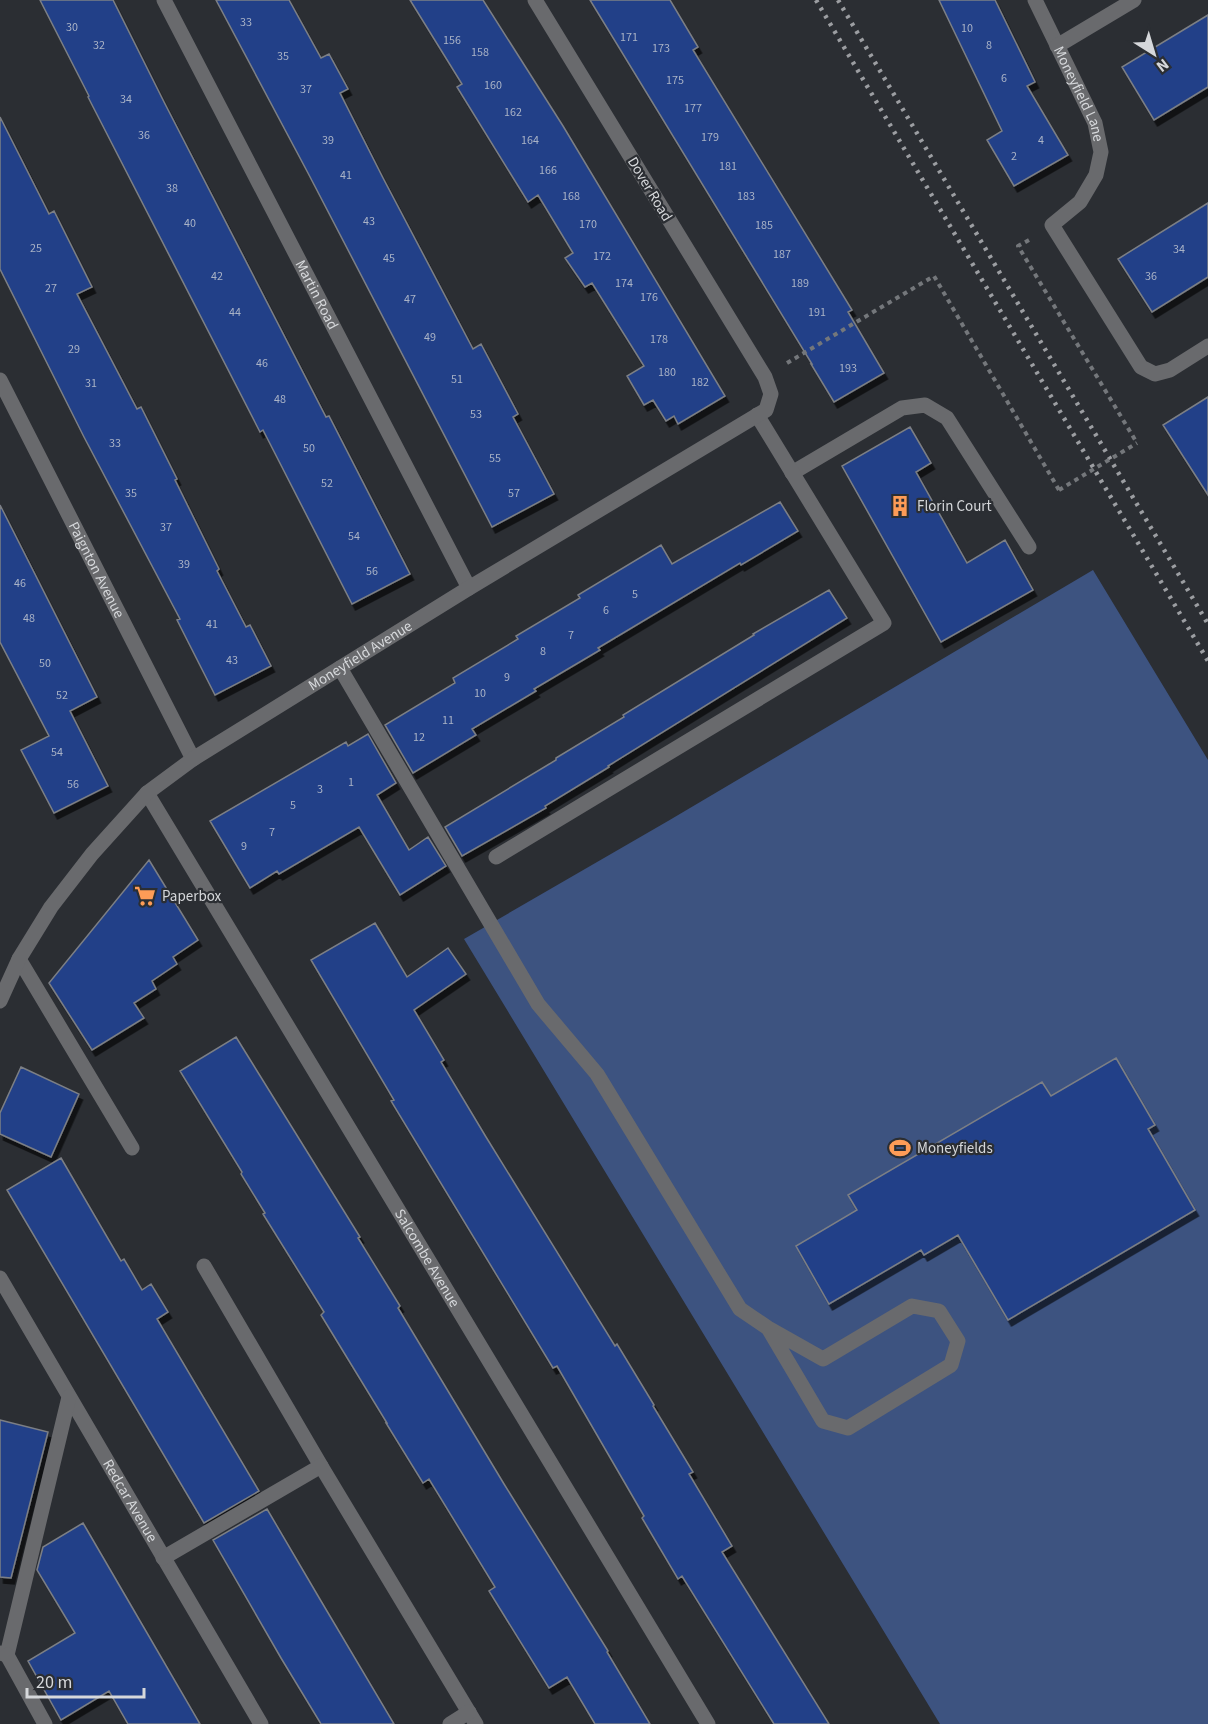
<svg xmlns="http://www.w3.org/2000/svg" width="1208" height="1724" font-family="'Source Sans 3',sans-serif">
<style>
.green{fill:#3d5380}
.building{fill:#214088;stroke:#7c7f85;stroke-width:1.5;filter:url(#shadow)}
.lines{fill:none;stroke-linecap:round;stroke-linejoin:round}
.path{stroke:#74777b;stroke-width:4;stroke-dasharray:4.5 4.5;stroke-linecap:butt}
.minor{stroke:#696a6d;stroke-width:15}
.rail{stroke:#9c9ea2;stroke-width:4.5;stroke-dasharray:3 6;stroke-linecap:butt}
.path-bridge{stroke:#74777b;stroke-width:4;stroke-dasharray:4.5 4.5;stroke-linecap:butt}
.labels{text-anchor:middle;stroke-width:4.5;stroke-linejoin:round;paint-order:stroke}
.number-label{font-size:12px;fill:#a9b2c6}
.street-label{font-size:15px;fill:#d6d8db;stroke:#2b2e33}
.poi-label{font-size:15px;fill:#d6d8db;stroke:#2b2e33;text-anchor:start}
</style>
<defs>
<filter id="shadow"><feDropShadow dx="3.5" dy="6" stdDeviation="0" flood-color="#0009"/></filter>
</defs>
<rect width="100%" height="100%" fill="#2b2e33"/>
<path class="green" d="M 1093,570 L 1208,760 L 1208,1724 L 940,1724 L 464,939 L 668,821 Z"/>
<path class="building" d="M 40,0 L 113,0 L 164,102 L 326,417 L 329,416 L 410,574 L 352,604 L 263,430 L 260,432 L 88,97 L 89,96 Z
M 216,0 L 289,0 L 321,58 L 329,54 L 348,89 L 340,93 L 383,178 L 473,349 L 481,344 L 518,414 L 513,417 L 554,494 L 492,527 L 308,173 Z
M 410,0 L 483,0 L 563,126 L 725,396 L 678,424 L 674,416 L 666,421 L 653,400 L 644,405 L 627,376 L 644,366 L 592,283 L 585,287 L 565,258 L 573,253 L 538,195 L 528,202 L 457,87 L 462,84 Z
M 590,0 L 670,0 L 698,47 L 693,50 L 852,310 L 848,312 L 884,373 L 834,402 L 811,364 L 812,364 Z
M 939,0 L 995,0 L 1035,82 L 1027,86 L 1068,155 L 1014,186 L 987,140 L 1002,131 Z
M 1208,15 L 1208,87 L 1154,120 L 1122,67 Z
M 0,117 L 49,214 L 54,211 L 92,287 L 77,294 L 137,409 L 141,407 L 177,479 L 175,480 L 219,569 L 217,571 L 246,627 L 250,625 L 271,666 L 215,695 L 177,620 L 180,619 L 84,437 L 0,269 Z
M 1208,203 L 1208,277 L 1152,312 L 1118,259 Z
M 1208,397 L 1208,495 L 1163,425 Z
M 910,427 L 931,463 L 916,472 L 967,563 L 1005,540 L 1033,590 L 941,642 L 842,466 Z
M 780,502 L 798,531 L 741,565 L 740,563 L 598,648 L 600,650 L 534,689 L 536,691 L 472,729 L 476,735 L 413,773 L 385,725 L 455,683 L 453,678 L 518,639 L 516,636 L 580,598 L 578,595 L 661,545 L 672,564 Z
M 0,505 L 97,697 L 70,711 L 108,786 L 54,813 L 21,750 L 49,736 L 0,642 Z
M 829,590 L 847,618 L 608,766 L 609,767 L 545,806 L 546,808 L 462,856 L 445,827 L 556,760 L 556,758 L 624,717 L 623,715 L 754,635 L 753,634 Z
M 368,734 L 396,783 L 377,795 L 409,850 L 428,837 L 446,866 L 400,895 L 359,827 L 279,874 L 277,871 L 250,888 L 210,821 L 346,742 L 348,746 Z
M 149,860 L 198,940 L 173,957 L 177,964 L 152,981 L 156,989 L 134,1003 L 144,1018 L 92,1050 L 49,983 Z
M 375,923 L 407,977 L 448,948 L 466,974 L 414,1010 L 444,1060 L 441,1062 L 486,1137 L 615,1346 L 617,1344 L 654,1405 L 653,1406 L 693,1472 L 689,1474 L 732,1546 L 722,1552 L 829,1724 L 774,1724 L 682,1576 L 678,1579 L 642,1518 L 644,1516 L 557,1366 L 553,1368 L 391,1101 L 394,1100 L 311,960 Z
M 236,1037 L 360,1237 L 358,1238 L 400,1306 L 398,1308 L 504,1484 L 608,1651 L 607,1652 L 650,1724 L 595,1724 L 567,1677 L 549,1688 L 489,1591 L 495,1587 L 429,1479 L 423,1483 L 386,1423 L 387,1423 L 321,1315 L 324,1312 L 263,1214 L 265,1213 L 241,1174 L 242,1172 L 180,1071 Z
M 1116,1058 L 1155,1125 L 1148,1129 L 1195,1210 L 1008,1320 L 958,1235 L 924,1255 L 921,1250 L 829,1304 L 796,1246 L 857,1210 L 848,1195 L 1042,1082 L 1051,1096 Z
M 21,1067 L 79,1094 L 51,1157 L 0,1134 L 0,1113 Z
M 61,1158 L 121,1261 L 124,1259 L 142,1290 L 151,1284 L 168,1312 L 157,1319 L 259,1491 L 204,1523 L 7,1190 Z
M 0,1420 L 48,1432 L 11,1578 L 0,1577 Z
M 267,1509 L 321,1601 L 394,1724 L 321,1724 L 281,1658 L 213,1540 Z
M 83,1523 L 129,1602 L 200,1724 L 128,1724 L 109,1691 L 61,1720 L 28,1661 L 75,1633 L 37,1570 L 43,1547 Z"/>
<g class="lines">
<path class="path" d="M 1029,240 L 1018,246 L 1137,443
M 787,363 L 934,276 L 1059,490"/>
<g class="minor">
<path id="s1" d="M 164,0 L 469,588"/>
<path id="s2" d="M 1035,0 L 1095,123 L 1101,152 L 1096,175 L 1080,202 L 1052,225 L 1141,367 L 1155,374 L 1170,370 L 1208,346"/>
<path d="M 1057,46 L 1134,0"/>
<path id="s3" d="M 0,380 L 193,759"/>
<path d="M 792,473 L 902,408 L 925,405 L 947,418 L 1029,547"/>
<path d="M 340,668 L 538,1004 L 597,1074 L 740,1309 L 768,1328 L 823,1359 L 912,1306 L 939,1311 L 958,1341 L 951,1365 L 848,1428 L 823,1421 L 768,1328"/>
<path id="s4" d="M 147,793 L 708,1724"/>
<path d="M 496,857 L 884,623 L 757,415"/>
<path d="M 19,959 L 132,1148"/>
<path id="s5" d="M 0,1001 L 19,959 L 51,907 L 92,854 L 147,793 L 193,759 L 469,588 L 766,410 L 771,394 L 765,377 L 535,0"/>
<path d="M 204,1266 L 321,1466"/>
<path id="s6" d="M 0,1278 L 261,1724"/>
<path d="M 163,1558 L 321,1466 L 476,1724"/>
<path d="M 0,1653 L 7,1655 L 69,1397"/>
<path d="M 7,1655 L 45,1724"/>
<path d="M 450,1724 L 469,1712"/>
</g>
<path class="rail" d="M 816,0 L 1208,661
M 838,0 L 1208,624"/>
<path class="path-bridge" d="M 1059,490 L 1137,443"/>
</g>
<defs>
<symbol id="building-bare" viewBox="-9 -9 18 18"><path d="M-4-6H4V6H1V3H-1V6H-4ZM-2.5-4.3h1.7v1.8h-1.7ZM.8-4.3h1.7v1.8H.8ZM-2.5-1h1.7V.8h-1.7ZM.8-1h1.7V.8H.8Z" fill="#fe9c57" stroke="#2b2e33" stroke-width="2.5" paint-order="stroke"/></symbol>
<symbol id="supermarket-bare" viewBox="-9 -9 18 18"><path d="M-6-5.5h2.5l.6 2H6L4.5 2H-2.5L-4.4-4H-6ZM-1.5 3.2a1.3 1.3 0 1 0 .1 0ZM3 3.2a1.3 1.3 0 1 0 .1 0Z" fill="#fe9c57" stroke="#2b2e33" stroke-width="2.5" paint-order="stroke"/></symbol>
<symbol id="stadium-bare" viewBox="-9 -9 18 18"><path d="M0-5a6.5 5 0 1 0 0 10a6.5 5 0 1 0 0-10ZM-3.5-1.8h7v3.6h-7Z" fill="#fe9c57" stroke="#2b2e33" stroke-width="2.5" paint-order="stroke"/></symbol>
</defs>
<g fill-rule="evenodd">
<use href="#building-bare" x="885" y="491" width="30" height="30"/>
<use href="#supermarket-bare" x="130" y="881" width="30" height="30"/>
<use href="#stadium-bare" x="885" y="1133" width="30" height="30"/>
</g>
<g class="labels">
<g class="number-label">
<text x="246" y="26">33</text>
<text x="72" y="31">30</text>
<text x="967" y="32">10</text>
<text x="629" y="41">171</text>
<text x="452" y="44">156</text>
<text x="99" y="49">32</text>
<text x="989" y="49">8</text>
<text x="661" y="52">173</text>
<text x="480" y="56">158</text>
<text x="283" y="60">35</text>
<text x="1004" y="82">6</text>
<text x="675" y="84">175</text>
<text x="493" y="89">160</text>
<text x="306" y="93">37</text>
<text x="126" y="103">34</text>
<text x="693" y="112">177</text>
<text x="513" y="116">162</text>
<text x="144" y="139">36</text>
<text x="710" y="141">179</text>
<text x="328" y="144">39</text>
<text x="530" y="144">164</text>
<text x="1041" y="144">4</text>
<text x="1014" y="160">2</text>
<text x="728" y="170">181</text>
<text x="548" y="174">166</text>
<text x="346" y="179">41</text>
<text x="172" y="192">38</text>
<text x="571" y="200">168</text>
<text x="746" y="200">183</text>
<text x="369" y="225">43</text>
<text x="190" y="227">40</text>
<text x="588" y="228">170</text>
<text x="764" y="229">185</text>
<text x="36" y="252">25</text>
<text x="1179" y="253">34</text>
<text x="782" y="258">187</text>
<text x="602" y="260">172</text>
<text x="389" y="262">45</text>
<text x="217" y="280">42</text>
<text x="1151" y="280">36</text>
<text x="624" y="287">174</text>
<text x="800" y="287">189</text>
<text x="51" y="292">27</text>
<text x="649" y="301">176</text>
<text x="410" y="303">47</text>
<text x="235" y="316">44</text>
<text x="817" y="316">191</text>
<text x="430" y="341">49</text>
<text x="659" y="343">178</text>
<text x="74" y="353">29</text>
<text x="262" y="367">46</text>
<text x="848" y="372">193</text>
<text x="667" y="376">180</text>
<text x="457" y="383">51</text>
<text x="700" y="386">182</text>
<text x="91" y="387">31</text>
<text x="280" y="403">48</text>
<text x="476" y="418">53</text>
<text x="115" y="447">33</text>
<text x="309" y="452">50</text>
<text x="495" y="462">55</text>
<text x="327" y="487">52</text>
<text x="131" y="497">35</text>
<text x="514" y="497">57</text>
<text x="166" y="531">37</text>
<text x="354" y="540">54</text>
<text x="184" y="568">39</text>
<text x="372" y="575">56</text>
<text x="20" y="587">46</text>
<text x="635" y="598">5</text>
<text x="606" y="614">6</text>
<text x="29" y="622">48</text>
<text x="212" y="628">41</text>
<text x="571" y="639">7</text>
<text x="543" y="655">8</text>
<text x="232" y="664">43</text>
<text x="45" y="667">50</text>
<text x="507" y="681">9</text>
<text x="480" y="697">10</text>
<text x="62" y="699">52</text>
<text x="448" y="724">11</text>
<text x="419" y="741">12</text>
<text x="57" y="756">54</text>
<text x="351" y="786">1</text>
<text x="73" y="788">56</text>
<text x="320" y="793">3</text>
<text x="293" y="809">5</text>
<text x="272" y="836">7</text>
<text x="244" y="850">9</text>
</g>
<g class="street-label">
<text dy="5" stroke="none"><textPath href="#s2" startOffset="104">Moneyfield Lane</textPath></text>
<text transform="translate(650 189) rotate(59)" y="5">Dover Road</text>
<text dy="5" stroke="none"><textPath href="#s1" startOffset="332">Martin Road</textPath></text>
<text dy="5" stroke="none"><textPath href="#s3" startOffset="213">Paignton Avenue</textPath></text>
<text dy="5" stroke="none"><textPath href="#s5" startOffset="510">Moneyfield Avenue</textPath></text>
<text dy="5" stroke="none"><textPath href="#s4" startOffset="543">Salcombe Avenue</textPath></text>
<text dy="5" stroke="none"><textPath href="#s6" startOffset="258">Redcar Avenue</textPath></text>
</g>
<g class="poi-label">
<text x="917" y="511">Florin Court</text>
<text x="162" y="901">Paperbox</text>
<text x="917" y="1153">Moneyfields</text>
</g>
</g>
<g transform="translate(1154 54) rotate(143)" stroke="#2b2e33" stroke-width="4.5" paint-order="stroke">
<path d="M0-4.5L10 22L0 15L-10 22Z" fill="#d6d8db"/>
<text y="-9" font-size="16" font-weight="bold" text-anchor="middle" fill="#d6d8db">N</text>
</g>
<path d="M27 1688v9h117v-9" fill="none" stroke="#d6d8db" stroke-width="3"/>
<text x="36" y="1688" font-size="18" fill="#d6d8db" stroke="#2b2e33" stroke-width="4.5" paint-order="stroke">20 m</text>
</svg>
